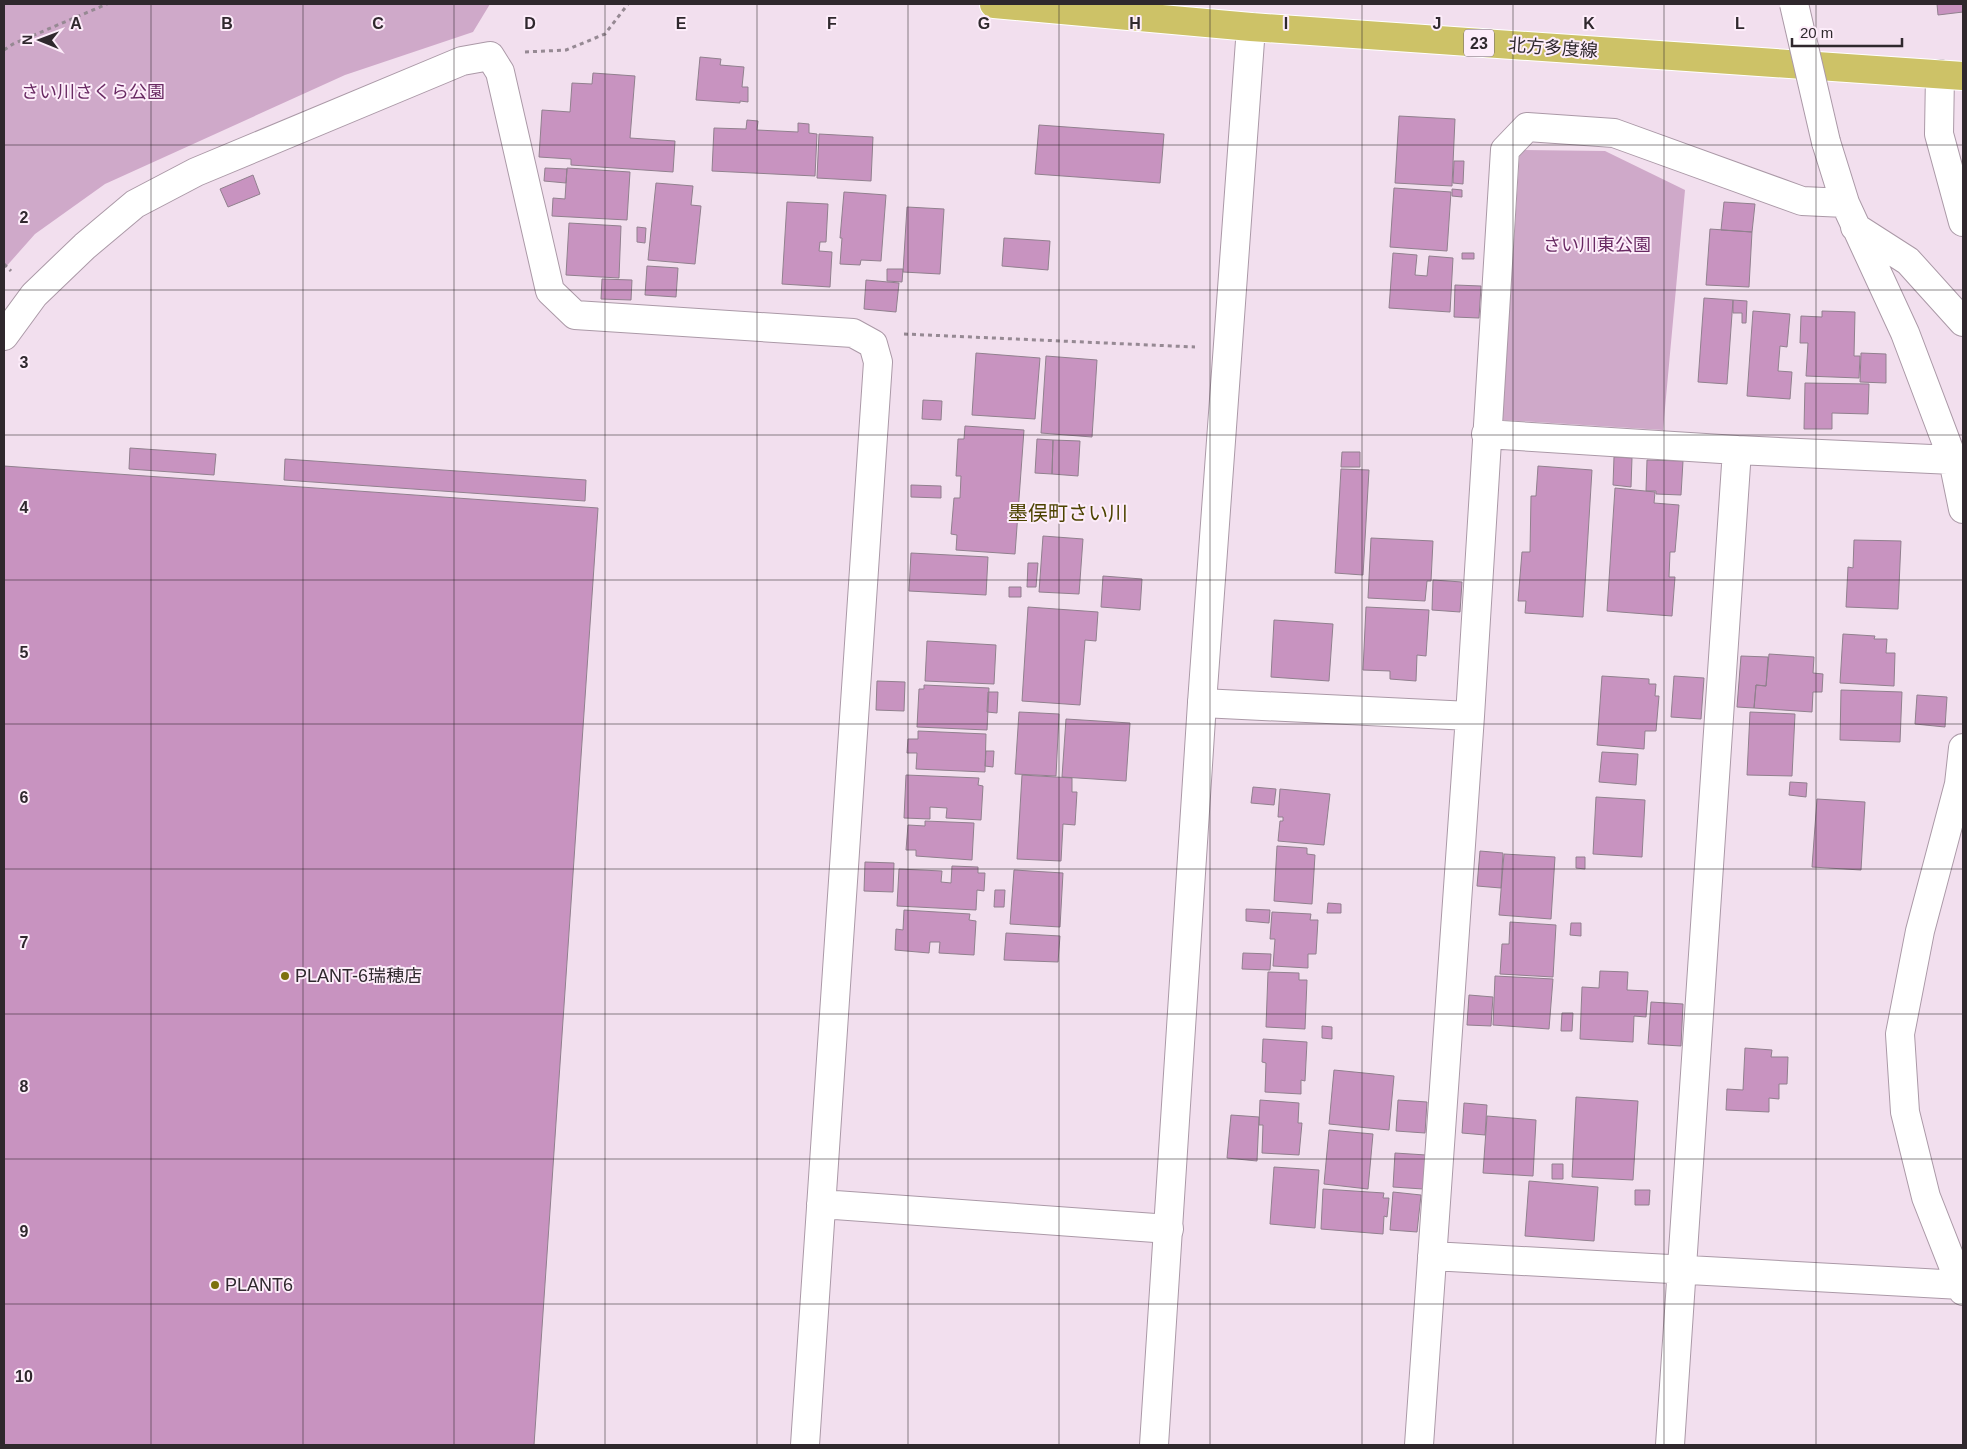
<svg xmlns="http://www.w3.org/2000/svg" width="1967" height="1449" font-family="Arial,'Noto Sans JP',sans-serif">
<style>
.green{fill:#cfa9c9}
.building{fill:#c893c0;stroke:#91808e}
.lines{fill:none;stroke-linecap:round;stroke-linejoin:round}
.minor-casing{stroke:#ab99a7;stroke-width:30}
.tertiary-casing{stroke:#ab99a7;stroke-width:30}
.primary-casing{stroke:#fff;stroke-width:30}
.path{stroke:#968993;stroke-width:3;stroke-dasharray:4 4;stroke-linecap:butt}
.minor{stroke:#fff;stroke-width:28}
.tertiary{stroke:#fff;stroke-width:28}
.primary{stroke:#cdc267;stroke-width:28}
.minor-bridge-casing{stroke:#ab99a7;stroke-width:30;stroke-linecap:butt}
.minor-bridge{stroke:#fff;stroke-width:28}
.grid{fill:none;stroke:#2f282d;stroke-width:1;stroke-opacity:0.55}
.poi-dot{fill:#7d700f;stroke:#fdedfa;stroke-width:2}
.labels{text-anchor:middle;stroke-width:4;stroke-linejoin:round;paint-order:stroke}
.shield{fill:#fdedfa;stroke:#6d636a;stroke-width:1}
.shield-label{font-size:16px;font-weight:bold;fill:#2f282d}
.street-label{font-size:18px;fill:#2f282d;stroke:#fdedfa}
.park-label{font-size:18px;fill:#682962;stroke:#fdedfa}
.poi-label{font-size:18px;fill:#2f282d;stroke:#fdedfa;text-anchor:start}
.quarter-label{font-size:20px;fill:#4c4300;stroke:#fdedfa}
.grid-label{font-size:16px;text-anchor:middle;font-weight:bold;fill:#2f282d;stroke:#fdedfa;stroke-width:4;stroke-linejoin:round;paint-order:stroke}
</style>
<rect width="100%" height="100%" fill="#f2dfee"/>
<path class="green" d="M 4,4 L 490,4 L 473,32 L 345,75 L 105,184 L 35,234 L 4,269 Z
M 1520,150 L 1605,151 L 1685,190 L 1663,430 L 1502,420 Z"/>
<path class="building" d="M 1937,4 L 1963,4 L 1963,12 L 1938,15 Z
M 700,57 L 721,59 L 720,65 L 744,67 L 742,87 L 748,87 L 748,102 L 740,101 L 740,103 L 696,100 Z
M 593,73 L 635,76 L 630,138 L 675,141 L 673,172 L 571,165 L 571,159 L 539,157 L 542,110 L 570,112 L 572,83 L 592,84 Z
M 1399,116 L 1455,119 L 1452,186 L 1395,183 Z
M 747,120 L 758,121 L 757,130 L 798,132 L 798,123 L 809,124 L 809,133 L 817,134 L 815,176 L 712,171 L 714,128 L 746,129 Z
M 1039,125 L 1164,134 L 1160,183 L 1035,174 Z
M 819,134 L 873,137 L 871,181 L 817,178 Z
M 1454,161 L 1464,161 L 1463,184 L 1453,183 Z
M 545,168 L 567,169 L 566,183 L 544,181 Z
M 567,168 L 630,172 L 627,220 L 552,216 L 553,198 L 565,199 Z
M 253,175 L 260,194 L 228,207 L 220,189 Z
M 656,183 L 693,186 L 691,205 L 701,206 L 695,264 L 648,260 Z
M 1394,188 L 1451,192 L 1447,251 L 1390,247 Z
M 1452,189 L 1462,190 L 1462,197 L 1452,196 Z
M 844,192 L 886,195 L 881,261 L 861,260 L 860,265 L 840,264 L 842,238 L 840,238 Z
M 787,202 L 828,204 L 826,242 L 820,242 L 819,251 L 832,252 L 830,287 L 782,284 Z
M 1724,202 L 1755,204 L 1752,232 L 1721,230 Z
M 907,207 L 944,209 L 940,274 L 903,272 Z
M 569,223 L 621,226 L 619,278 L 566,275 Z
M 637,227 L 646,228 L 645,243 L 637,242 Z
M 1710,229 L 1752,232 L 1749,287 L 1706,285 Z
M 1004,238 L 1050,241 L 1048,270 L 1002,266 Z
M 1393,253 L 1417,255 L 1415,275 L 1427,276 L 1429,256 L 1453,258 L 1450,312 L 1389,308 Z
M 1462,253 L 1474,253 L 1474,259 L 1462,259 Z
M 647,266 L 678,268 L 676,297 L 645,295 Z
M 887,269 L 903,269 L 902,282 L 887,281 Z
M 602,279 L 632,280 L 631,300 L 601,299 Z
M 866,280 L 899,283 L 896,312 L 864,309 Z
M 1455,285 L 1481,286 L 1479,318 L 1454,317 Z
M 1704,298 L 1733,300 L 1727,384 L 1698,382 Z
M 1733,300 L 1747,301 L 1746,323 L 1742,323 L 1742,313 L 1733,313 Z
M 1753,311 L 1790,314 L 1787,347 L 1780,346 L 1778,371 L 1792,372 L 1790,399 L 1747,396 Z
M 1822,311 L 1855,312 L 1854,356 L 1860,356 L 1859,378 L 1806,376 L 1808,343 L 1800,343 L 1801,316 L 1822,317 Z
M 976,353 L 1040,358 L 1035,419 L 972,415 Z
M 1861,353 L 1886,354 L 1886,383 L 1860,382 Z
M 1046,356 L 1097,360 L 1092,437 L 1041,433 Z
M 1805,383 L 1869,384 L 1868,414 L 1832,413 L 1832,429 L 1804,429 Z
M 923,400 L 942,401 L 941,420 L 922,419 Z
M 965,426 L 1024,430 L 1015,554 L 956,550 L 957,535 L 951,534 L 954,498 L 960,498 L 961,476 L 956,476 L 958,439 L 964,439 Z
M 1037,439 L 1053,440 L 1052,474 L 1035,473 Z
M 1053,440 L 1080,441 L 1078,476 L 1052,474 Z
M 130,448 L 216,454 L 214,475 L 129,469 Z
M 1342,452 L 1360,452 L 1360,467 L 1341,467 Z
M 1614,457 L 1632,458 L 1631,487 L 1613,485 Z
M 285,459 L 586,480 L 585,501 L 284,480 Z
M 1647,460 L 1683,461 L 1681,495 L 1656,494 L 1656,491 L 1646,491 Z
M 4,466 L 598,508 L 534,1445 L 4,1445 Z
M 1538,466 L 1592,470 L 1583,617 L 1525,613 L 1526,601 L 1518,601 L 1522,552 L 1530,552 L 1531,496 L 1536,496 Z
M 1341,469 L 1369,470 L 1363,575 L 1335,573 Z
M 911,485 L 941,486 L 941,498 L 911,497 Z
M 1615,488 L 1655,492 L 1654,503 L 1679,505 L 1675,552 L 1670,552 L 1669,577 L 1675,577 L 1672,616 L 1607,611 Z
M 1043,536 L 1083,539 L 1079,594 L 1039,592 Z
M 1371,538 L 1433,541 L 1431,581 L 1427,581 L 1425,601 L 1368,598 Z
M 1854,540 L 1901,541 L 1898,609 L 1846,607 L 1848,567 L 1853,568 Z
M 911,553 L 988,557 L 986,595 L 909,591 Z
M 1028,563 L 1038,563 L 1036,587 L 1027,587 Z
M 1103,576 L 1142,579 L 1140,610 L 1101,607 Z
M 1433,580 L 1462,582 L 1460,612 L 1432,610 Z
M 1009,587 L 1021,587 L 1021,597 L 1009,597 Z
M 1028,607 L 1098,612 L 1096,641 L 1085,640 L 1080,705 L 1022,701 Z
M 1366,607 L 1429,610 L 1426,656 L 1417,655 L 1416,681 L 1390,679 L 1390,671 L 1363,670 Z
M 1274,620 L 1333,624 L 1329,681 L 1271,677 Z
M 1843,634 L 1875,636 L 1874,639 L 1887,639 L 1886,653 L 1895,653 L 1894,686 L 1840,683 Z
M 927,641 L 996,645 L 994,684 L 925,681 Z
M 1769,654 L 1814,657 L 1813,673 L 1823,674 L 1822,692 L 1813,692 L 1812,712 L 1754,708 L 1756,685 L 1766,686 Z
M 1741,656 L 1768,657 L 1766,686 L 1756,685 L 1754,708 L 1737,707 Z
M 1602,676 L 1649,679 L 1649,684 L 1656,684 L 1655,696 L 1659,696 L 1656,731 L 1645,731 L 1644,749 L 1597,745 Z
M 1674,676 L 1704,678 L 1701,719 L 1671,717 Z
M 877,681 L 905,682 L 904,711 L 876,710 Z
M 924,685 L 989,688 L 987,730 L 917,727 L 919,689 L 924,689 Z
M 1841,690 L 1902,692 L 1900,742 L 1840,740 Z
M 988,692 L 998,692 L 997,713 L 987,712 Z
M 1917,695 L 1947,697 L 1945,727 L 1915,724 Z
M 1019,712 L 1059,714 L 1056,776 L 1015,774 Z
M 1750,712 L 1795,714 L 1792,776 L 1747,775 Z
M 1066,719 L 1130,723 L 1126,781 L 1062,777 Z
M 918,731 L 986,734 L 985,772 L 916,769 L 917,753 L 907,753 L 908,739 L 918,739 Z
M 986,751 L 994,751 L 993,767 L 985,766 Z
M 1602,752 L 1638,754 L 1636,785 L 1599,782 Z
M 906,775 L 979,778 L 978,785 L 983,786 L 981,820 L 946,818 L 947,808 L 930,807 L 930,819 L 904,818 Z
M 1022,775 L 1072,778 L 1072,792 L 1077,792 L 1075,825 L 1063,824 L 1061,861 L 1017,859 Z
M 1790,782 L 1807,783 L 1806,797 L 1789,795 Z
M 1253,787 L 1276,789 L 1274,805 L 1251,803 Z
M 1280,789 L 1330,794 L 1324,845 L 1278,841 L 1280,821 L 1283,821 L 1283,817 L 1278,817 Z
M 1596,797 L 1645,800 L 1642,857 L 1593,854 Z
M 1817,799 L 1865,802 L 1861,870 L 1812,867 Z
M 925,821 L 974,823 L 972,860 L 916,856 L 916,850 L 906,850 L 908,825 L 925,826 Z
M 1277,846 L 1307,848 L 1307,854 L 1315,855 L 1312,904 L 1274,901 Z
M 1480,851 L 1503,853 L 1501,888 L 1477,886 Z
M 1504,854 L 1555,857 L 1551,919 L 1499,915 Z
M 1576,857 L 1585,857 L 1585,869 L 1576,868 Z
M 865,862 L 894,863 L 893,892 L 864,891 Z
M 952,866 L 978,867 L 978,873 L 985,873 L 984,891 L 977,890 L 976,910 L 897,906 L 899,869 L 942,871 L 941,882 L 951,883 Z
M 1014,870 L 1063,873 L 1060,927 L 1010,924 Z
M 995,890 L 1005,890 L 1004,907 L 994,907 Z
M 1328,903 L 1341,904 L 1341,913 L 1327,913 Z
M 1246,909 L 1270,910 L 1269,923 L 1246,921 Z
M 904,910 L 970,914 L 969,920 L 976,921 L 974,955 L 939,953 L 940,942 L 930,942 L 929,953 L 895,950 L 896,929 L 903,930 Z
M 1272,912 L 1311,914 L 1310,920 L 1318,920 L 1316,954 L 1308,954 L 1308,968 L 1273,966 L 1275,939 L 1270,939 Z
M 1510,922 L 1556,925 L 1553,977 L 1500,974 L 1502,944 L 1509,944 Z
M 1571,923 L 1581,923 L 1581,936 L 1570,935 Z
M 1006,933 L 1060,936 L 1058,962 L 1004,960 Z
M 1243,953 L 1271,954 L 1270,970 L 1242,969 Z
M 1600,971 L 1628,972 L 1627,990 L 1648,991 L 1646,1017 L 1634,1016 L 1633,1042 L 1580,1039 L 1582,987 L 1599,988 Z
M 1268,972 L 1299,973 L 1299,980 L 1307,980 L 1305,1029 L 1266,1027 Z
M 1495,976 L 1553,979 L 1549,1029 L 1493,1025 Z
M 1469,995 L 1493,997 L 1491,1026 L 1467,1025 Z
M 1651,1002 L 1683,1004 L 1681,1046 L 1648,1044 Z
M 1562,1013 L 1573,1013 L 1572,1031 L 1561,1031 Z
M 1322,1026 L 1332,1027 L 1332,1039 L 1322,1038 Z
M 1263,1039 L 1307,1042 L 1305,1081 L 1301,1080 L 1301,1094 L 1265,1092 L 1266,1063 L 1262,1062 Z
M 1745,1048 L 1772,1050 L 1771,1057 L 1788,1057 L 1787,1084 L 1779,1084 L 1779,1099 L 1769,1098 L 1769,1112 L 1726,1110 L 1727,1089 L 1743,1090 Z
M 1334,1070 L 1394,1076 L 1389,1130 L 1329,1124 Z
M 1576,1097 L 1638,1101 L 1633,1180 L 1572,1177 Z
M 1260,1100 L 1299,1103 L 1298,1123 L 1302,1123 L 1299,1155 L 1262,1153 L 1263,1125 L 1259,1125 Z
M 1398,1100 L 1427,1102 L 1425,1133 L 1396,1131 Z
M 1464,1103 L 1487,1105 L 1485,1135 L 1462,1133 Z
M 1231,1115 L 1259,1117 L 1257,1161 L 1227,1158 Z
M 1487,1116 L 1536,1120 L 1533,1176 L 1483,1173 Z
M 1329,1130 L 1373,1134 L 1368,1189 L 1324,1184 Z
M 1395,1153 L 1426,1155 L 1423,1189 L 1393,1187 Z
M 1552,1164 L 1563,1164 L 1563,1179 L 1552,1179 Z
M 1274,1167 L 1319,1170 L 1315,1228 L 1270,1224 Z
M 1529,1181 L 1598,1187 L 1594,1241 L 1525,1236 Z
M 1323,1189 L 1384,1193 L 1383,1198 L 1389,1198 L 1387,1217 L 1384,1216 L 1383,1234 L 1321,1229 Z
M 1635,1190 L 1650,1190 L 1649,1205 L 1635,1205 Z
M 1393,1192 L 1421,1195 L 1417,1232 L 1390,1230 Z"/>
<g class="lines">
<defs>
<path id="minor" d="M 1940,74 L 1939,134 L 1963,222
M 1826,142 L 1845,203 L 1905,333 L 1953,460 L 1963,509
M 1855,227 L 1908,261 L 1963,322
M 4,336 L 34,295 L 85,246 L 135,204 L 196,172 L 462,61 L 490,56 L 500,72 L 550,291 L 575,315 L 853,333 L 873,344 L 878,362 L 805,1445
M 1486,434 L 1737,450 L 1953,460
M 1202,703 L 1470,716
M 1963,748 L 1959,784 L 1920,931 L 1900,1034 L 1905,1112 L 1926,1197 L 1963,1291
M 821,1204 L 1169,1229
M 1432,1256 L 1961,1285
M 1419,1445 L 1470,716 L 1505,150 L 1527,127 L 1614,133 L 1802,201 L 1845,203
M 1670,1445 L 1737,450"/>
<path id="tertiary" d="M 1154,1445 L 1202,703 L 1251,27"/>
<path id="primary" d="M 994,4 L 1251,27 L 1963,76"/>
</defs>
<use href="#minor" class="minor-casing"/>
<use href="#tertiary" class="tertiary-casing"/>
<use href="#primary" class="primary-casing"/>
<path class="path" d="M 4,50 L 13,44 L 107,4
M 525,52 L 566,50 L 605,34 L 628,4
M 4,264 L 11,271
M 904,334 L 1195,347"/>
<use href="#minor" class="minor"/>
<use href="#tertiary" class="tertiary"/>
<use href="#primary" class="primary"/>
<defs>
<path id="minor-bridge" d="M 1794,4 L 1826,142"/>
</defs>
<use href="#minor-bridge" class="minor-bridge-casing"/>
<use href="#minor-bridge" class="minor-bridge"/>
</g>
<path class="grid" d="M 151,4 L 151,1445M 303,4 L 303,1445M 454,4 L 454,1445M 605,4 L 605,1445M 757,4 L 757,1445M 908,4 L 908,1445M 1059,4 L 1059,1445M 1210,4 L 1210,1445M 1362,4 L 1362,1445M 1513,4 L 1513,1445M 1664,4 L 1664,1445M 1816,4 L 1816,1445M 4,145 L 1963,145M 4,290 L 1963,290M 4,435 L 1963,435M 4,580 L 1963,580M 4,724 L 1963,724M 4,869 L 1963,869M 4,1014 L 1963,1014M 4,1159 L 1963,1159M 4,1304 L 1963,1304"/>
<g class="poi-dot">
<circle cx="285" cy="976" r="5"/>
<circle cx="215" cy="1285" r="5"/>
</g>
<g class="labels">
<rect class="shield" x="1464" y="29.5" width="30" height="27" rx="4"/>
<g class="shield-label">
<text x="1479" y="49">23</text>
</g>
<g class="street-label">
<text transform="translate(1553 48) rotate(4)" y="6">北方多度線</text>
</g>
<g class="park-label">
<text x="93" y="98">さい川さくら公園</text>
<text x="1597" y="251">さい川東公園</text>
</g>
<g class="poi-label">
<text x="295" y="982">PLANT-6瑞穂店</text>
<text x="225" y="1291">PLANT6</text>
</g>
<g class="quarter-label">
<text x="1068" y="520">墨俣町さい川</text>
</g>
</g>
<g class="grid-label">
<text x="76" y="29">A</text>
<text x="227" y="29">B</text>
<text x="378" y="29">C</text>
<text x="530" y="29">D</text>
<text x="681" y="29">E</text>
<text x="832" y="29">F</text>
<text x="984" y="29">G</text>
<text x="1135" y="29">H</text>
<text x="1286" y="29">I</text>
<text x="1437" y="29">J</text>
<text x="1589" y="29">K</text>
<text x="1740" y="29">L</text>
<text x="24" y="223">2</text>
<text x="24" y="368">3</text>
<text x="24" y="513">4</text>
<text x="24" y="658">5</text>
<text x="24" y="803">6</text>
<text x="24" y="948">7</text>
<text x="24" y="1092">8</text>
<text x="24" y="1237">9</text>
<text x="24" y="1382">10</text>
</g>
<rect width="1967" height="1449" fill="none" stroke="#2f282d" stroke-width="10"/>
<g transform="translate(40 40) rotate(271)" stroke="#fdedfa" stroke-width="4" paint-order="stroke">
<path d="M0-4L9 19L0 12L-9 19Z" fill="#2f282d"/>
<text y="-8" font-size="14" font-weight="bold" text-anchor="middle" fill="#2f282d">N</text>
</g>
<path d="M1792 38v8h110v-8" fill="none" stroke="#2f282d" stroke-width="2.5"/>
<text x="1800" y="38" font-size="15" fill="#2f282d" stroke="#fdedfa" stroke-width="4" paint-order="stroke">20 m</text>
</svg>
